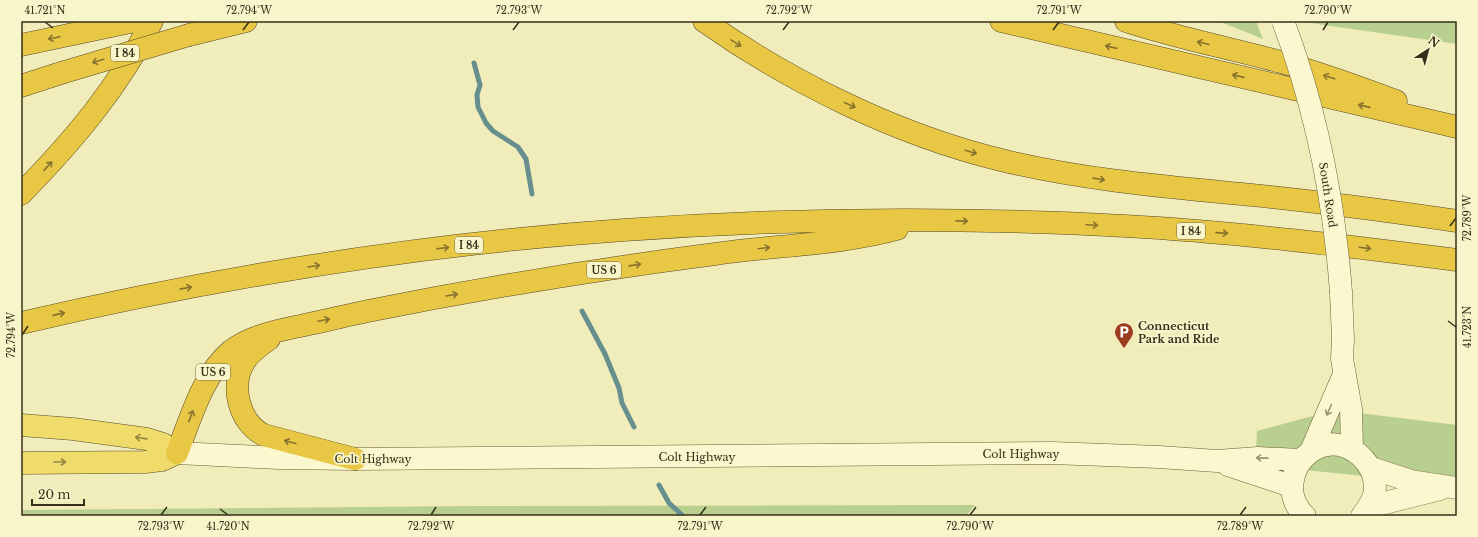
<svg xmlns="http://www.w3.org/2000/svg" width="1478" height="537" font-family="'Libre Baskerville',serif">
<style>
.green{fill:#b8cf8f}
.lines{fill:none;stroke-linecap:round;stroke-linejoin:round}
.stream{stroke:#678f8e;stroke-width:5}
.tertiary-casing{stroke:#897d54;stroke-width:23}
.secondary-casing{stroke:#6a5d38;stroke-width:23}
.trunk-casing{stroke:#564929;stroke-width:23}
.motorway-casing{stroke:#564929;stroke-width:23}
.tertiary{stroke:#fbf8cf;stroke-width:22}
.secondary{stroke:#fbf8cf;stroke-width:22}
.trunk{stroke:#f0dc6a;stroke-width:22}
.motorway{stroke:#e8c744;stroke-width:22}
.secondary-bridge-casing{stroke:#6a5d38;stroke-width:23;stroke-linecap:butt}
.motorway-bridge-casing{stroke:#564929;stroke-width:23;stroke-linecap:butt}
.secondary-bridge{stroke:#fbf8cf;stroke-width:22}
.motorway-bridge{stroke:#e8c744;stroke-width:22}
.oneway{stroke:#87732d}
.oneway2{stroke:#999474}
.oneway3{stroke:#948642}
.ticks{fill:none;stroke:#372f1a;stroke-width:1.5}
.labels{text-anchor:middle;stroke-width:3.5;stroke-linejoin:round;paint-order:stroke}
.shield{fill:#f8f5cb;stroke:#716a4f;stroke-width:1}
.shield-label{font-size:10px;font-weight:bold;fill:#372f1a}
.street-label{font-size:11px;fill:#372f1a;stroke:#f8f5cb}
.poi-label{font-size:11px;font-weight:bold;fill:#372f1a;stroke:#f8f5cb;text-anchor:start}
.neatline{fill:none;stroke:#372f1a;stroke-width:1.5}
.ticks-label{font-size:10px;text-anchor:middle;fill:#372f1a}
</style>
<rect width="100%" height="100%" fill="#f1edbb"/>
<path class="green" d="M 1218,21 L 1256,21 L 1263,39 Z
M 1296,21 L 1457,21 L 1457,44 Z
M 1335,410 L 1457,425 L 1457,487 L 1394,479 L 1217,461 L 1256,453 L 1257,431 Z
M 975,505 L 966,516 L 21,516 L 21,510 L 472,506 Z"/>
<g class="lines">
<path class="stream" d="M 474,63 L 480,85 L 477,95 L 478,107 L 486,123 L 493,131 L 518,147 L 526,159 L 532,194
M 582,311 L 605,354 L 619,388 L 622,403 L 634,427
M 659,485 L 669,503 L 683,516"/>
<defs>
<path id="tertiary" d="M 1371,468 L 1411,481 L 1457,488
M 1369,507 L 1440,489"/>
<path id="secondary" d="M 1341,292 L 1343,339 L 1342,359 L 1351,409 L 1352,450
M 1311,451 L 1344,374
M 177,453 L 279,458 L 355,459 L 1052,453 L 1159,457 L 1217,461 L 1258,458 L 1301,460
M 1228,465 L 1291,486
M 1305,516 C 1295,507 1290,493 1293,480 C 1296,459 1317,441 1339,445 C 1361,449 1379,472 1374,495 C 1372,503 1367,509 1362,516"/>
<path id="trunk" d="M 21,425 L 73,429 L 147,439 L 163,444 L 177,453 L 162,460 L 145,462 L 21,463"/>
<path id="motorway" d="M 704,21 C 790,82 898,135 1001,160 C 1083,180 1168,187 1252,195 C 1321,202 1389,211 1457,221
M 1001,21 L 1457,127
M 1126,21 C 1177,38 1230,48 1281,62 C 1320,73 1359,87 1396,101
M 189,35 L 246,21
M 21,45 L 135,21
M 21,86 L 61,73
M 21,194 C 72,142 119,87 152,21
M 21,323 C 219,277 421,244 624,230 C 790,218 958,217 1125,226 C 1236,232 1347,246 1457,260
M 269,339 C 260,346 250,352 244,362 C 230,386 239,423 264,435 L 355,459
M 177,453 C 190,420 203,374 231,351 C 253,334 283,330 309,324 C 329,320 348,315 368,311 C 483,288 599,269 715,254 C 776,245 838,245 897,229"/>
</defs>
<use href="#tertiary" class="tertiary-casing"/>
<use href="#secondary" class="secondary-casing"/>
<use href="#trunk" class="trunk-casing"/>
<use href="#motorway" class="motorway-casing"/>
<use href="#tertiary" class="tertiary"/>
<use href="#secondary" class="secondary"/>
<use href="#trunk" class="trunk"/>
<use href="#motorway" class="motorway"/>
<defs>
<path id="secondary-bridge" d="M 1283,21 C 1316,108 1334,199 1341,292"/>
<path id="motorway-bridge" d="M 61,73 L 189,35"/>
</defs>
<use href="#secondary-bridge" class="secondary-bridge-casing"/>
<use href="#motorway-bridge" class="motorway-bridge-casing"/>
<use href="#secondary-bridge" class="secondary-bridge"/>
<use href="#motorway-bridge" class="motorway-bridge"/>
</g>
<defs><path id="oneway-shaft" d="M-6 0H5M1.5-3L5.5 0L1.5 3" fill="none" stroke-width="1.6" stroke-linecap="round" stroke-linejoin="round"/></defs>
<g class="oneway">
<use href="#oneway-shaft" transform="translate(54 38) rotate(168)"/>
<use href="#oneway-shaft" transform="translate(736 43) rotate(32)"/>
<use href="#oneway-shaft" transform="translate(1203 43) rotate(-166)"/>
<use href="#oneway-shaft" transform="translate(1111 47) rotate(-167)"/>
<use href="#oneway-shaft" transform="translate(98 61) rotate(163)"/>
<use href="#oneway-shaft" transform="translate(1238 76) rotate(-167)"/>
<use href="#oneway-shaft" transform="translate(1329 77) rotate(-162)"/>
<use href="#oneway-shaft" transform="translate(850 105) rotate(25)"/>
<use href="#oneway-shaft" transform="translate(1364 106) rotate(-167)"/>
<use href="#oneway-shaft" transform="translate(971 152) rotate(17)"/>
<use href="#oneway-shaft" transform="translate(48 166) rotate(-47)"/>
<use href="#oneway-shaft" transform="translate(1099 179) rotate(8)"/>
<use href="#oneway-shaft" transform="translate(962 221) rotate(1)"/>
<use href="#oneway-shaft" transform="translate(1092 225) rotate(3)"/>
<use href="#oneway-shaft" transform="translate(1222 233) rotate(4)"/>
<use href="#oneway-shaft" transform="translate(443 248) rotate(-7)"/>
<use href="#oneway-shaft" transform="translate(764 248) rotate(-7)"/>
<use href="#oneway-shaft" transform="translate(1365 248) rotate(7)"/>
<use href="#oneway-shaft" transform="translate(635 265) rotate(-8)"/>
<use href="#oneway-shaft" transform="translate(314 266) rotate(-9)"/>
<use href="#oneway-shaft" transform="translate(186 288) rotate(-11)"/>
<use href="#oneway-shaft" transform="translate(452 295) rotate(-10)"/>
<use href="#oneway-shaft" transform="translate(59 314) rotate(-13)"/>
<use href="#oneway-shaft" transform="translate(324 320) rotate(-12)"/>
<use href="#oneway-shaft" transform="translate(191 416) rotate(-69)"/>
<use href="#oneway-shaft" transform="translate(290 442) rotate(-165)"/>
</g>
<g class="oneway2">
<use href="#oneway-shaft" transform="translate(1329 410) rotate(114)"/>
<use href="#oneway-shaft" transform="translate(1262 458) rotate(-179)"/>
</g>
<g class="oneway3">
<use href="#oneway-shaft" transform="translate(141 438) rotate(-172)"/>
<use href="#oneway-shaft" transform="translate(60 462)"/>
</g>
<path class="ticks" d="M 45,22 L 53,28M 243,30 L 249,22M 513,30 L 519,22M 783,30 L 789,22M 1053,30 L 1059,22M 1323,30 L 1328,22M 1450,226 L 1456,218M 1448,321 L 1456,327M 22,335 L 28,326M 220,509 L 228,515M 161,515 L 167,507M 431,515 L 436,507M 700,515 L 706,507M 970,515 L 976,507M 1240,515 L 1246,507"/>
<defs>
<symbol id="parking-pin" viewBox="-11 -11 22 30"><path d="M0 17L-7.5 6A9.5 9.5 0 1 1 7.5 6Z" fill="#9c3d20" stroke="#f8f5cb"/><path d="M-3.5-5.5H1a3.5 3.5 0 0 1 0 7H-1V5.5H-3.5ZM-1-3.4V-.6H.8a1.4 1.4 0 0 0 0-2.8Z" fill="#fff"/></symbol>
</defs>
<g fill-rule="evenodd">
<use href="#parking-pin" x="1113" y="321" width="22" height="30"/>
</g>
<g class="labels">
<g class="shield">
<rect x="111" y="45" width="28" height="16" rx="3"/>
<rect x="1177" y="223" width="28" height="16" rx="3"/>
<rect x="455" y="237" width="28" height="16" rx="3"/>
<rect x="587" y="262" width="34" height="16" rx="3"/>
<rect x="196" y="364" width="34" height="16" rx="3"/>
</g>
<g class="shield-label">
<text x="125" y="57">I 84</text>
<text x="1191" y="235">I 84</text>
<text x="469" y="249">I 84</text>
<text x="604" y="274">US 6</text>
<text x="213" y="376">US 6</text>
</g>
<g class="street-label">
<text transform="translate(1328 195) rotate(81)" y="4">South Road</text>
<text x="1021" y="458">Colt Highway</text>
<text x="697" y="461">Colt Highway</text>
<text x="373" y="463">Colt Highway</text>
</g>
<g class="poi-label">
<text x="1138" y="330">Connecticut<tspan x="1138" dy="13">Park and Ride</tspan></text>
</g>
</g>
<rect width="1478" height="537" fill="none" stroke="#f8f5cb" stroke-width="44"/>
<g transform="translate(1428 50) rotate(36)" stroke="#f8f5cb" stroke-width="3" paint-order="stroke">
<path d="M0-3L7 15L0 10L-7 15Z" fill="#372f1a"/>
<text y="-6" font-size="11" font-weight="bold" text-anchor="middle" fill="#372f1a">N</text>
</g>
<path d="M32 499v6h52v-6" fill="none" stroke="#372f1a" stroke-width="2"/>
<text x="38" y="499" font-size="12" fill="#372f1a" stroke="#f8f5cb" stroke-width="3" paint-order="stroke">20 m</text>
<rect x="22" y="22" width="1434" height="493" class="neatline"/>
<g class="ticks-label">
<text x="45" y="14">41.721°N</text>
<text x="249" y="14">72.794°W</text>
<text x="519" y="14">72.793°W</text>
<text x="789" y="14">72.792°W</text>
<text x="1059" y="14">72.791°W</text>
<text x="1328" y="14">72.790°W</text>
<text transform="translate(1467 218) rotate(-90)" y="4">72.789°W</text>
<text transform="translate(1467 327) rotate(-90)" y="4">41.723°N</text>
<text transform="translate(11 335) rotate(-90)" y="4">72.794°W</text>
<text x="161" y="530">72.793°W</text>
<text x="228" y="530">41.720°N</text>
<text x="431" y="530">72.792°W</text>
<text x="700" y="530">72.791°W</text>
<text x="970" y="530">72.790°W</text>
<text x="1240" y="530">72.789°W</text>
</g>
</svg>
